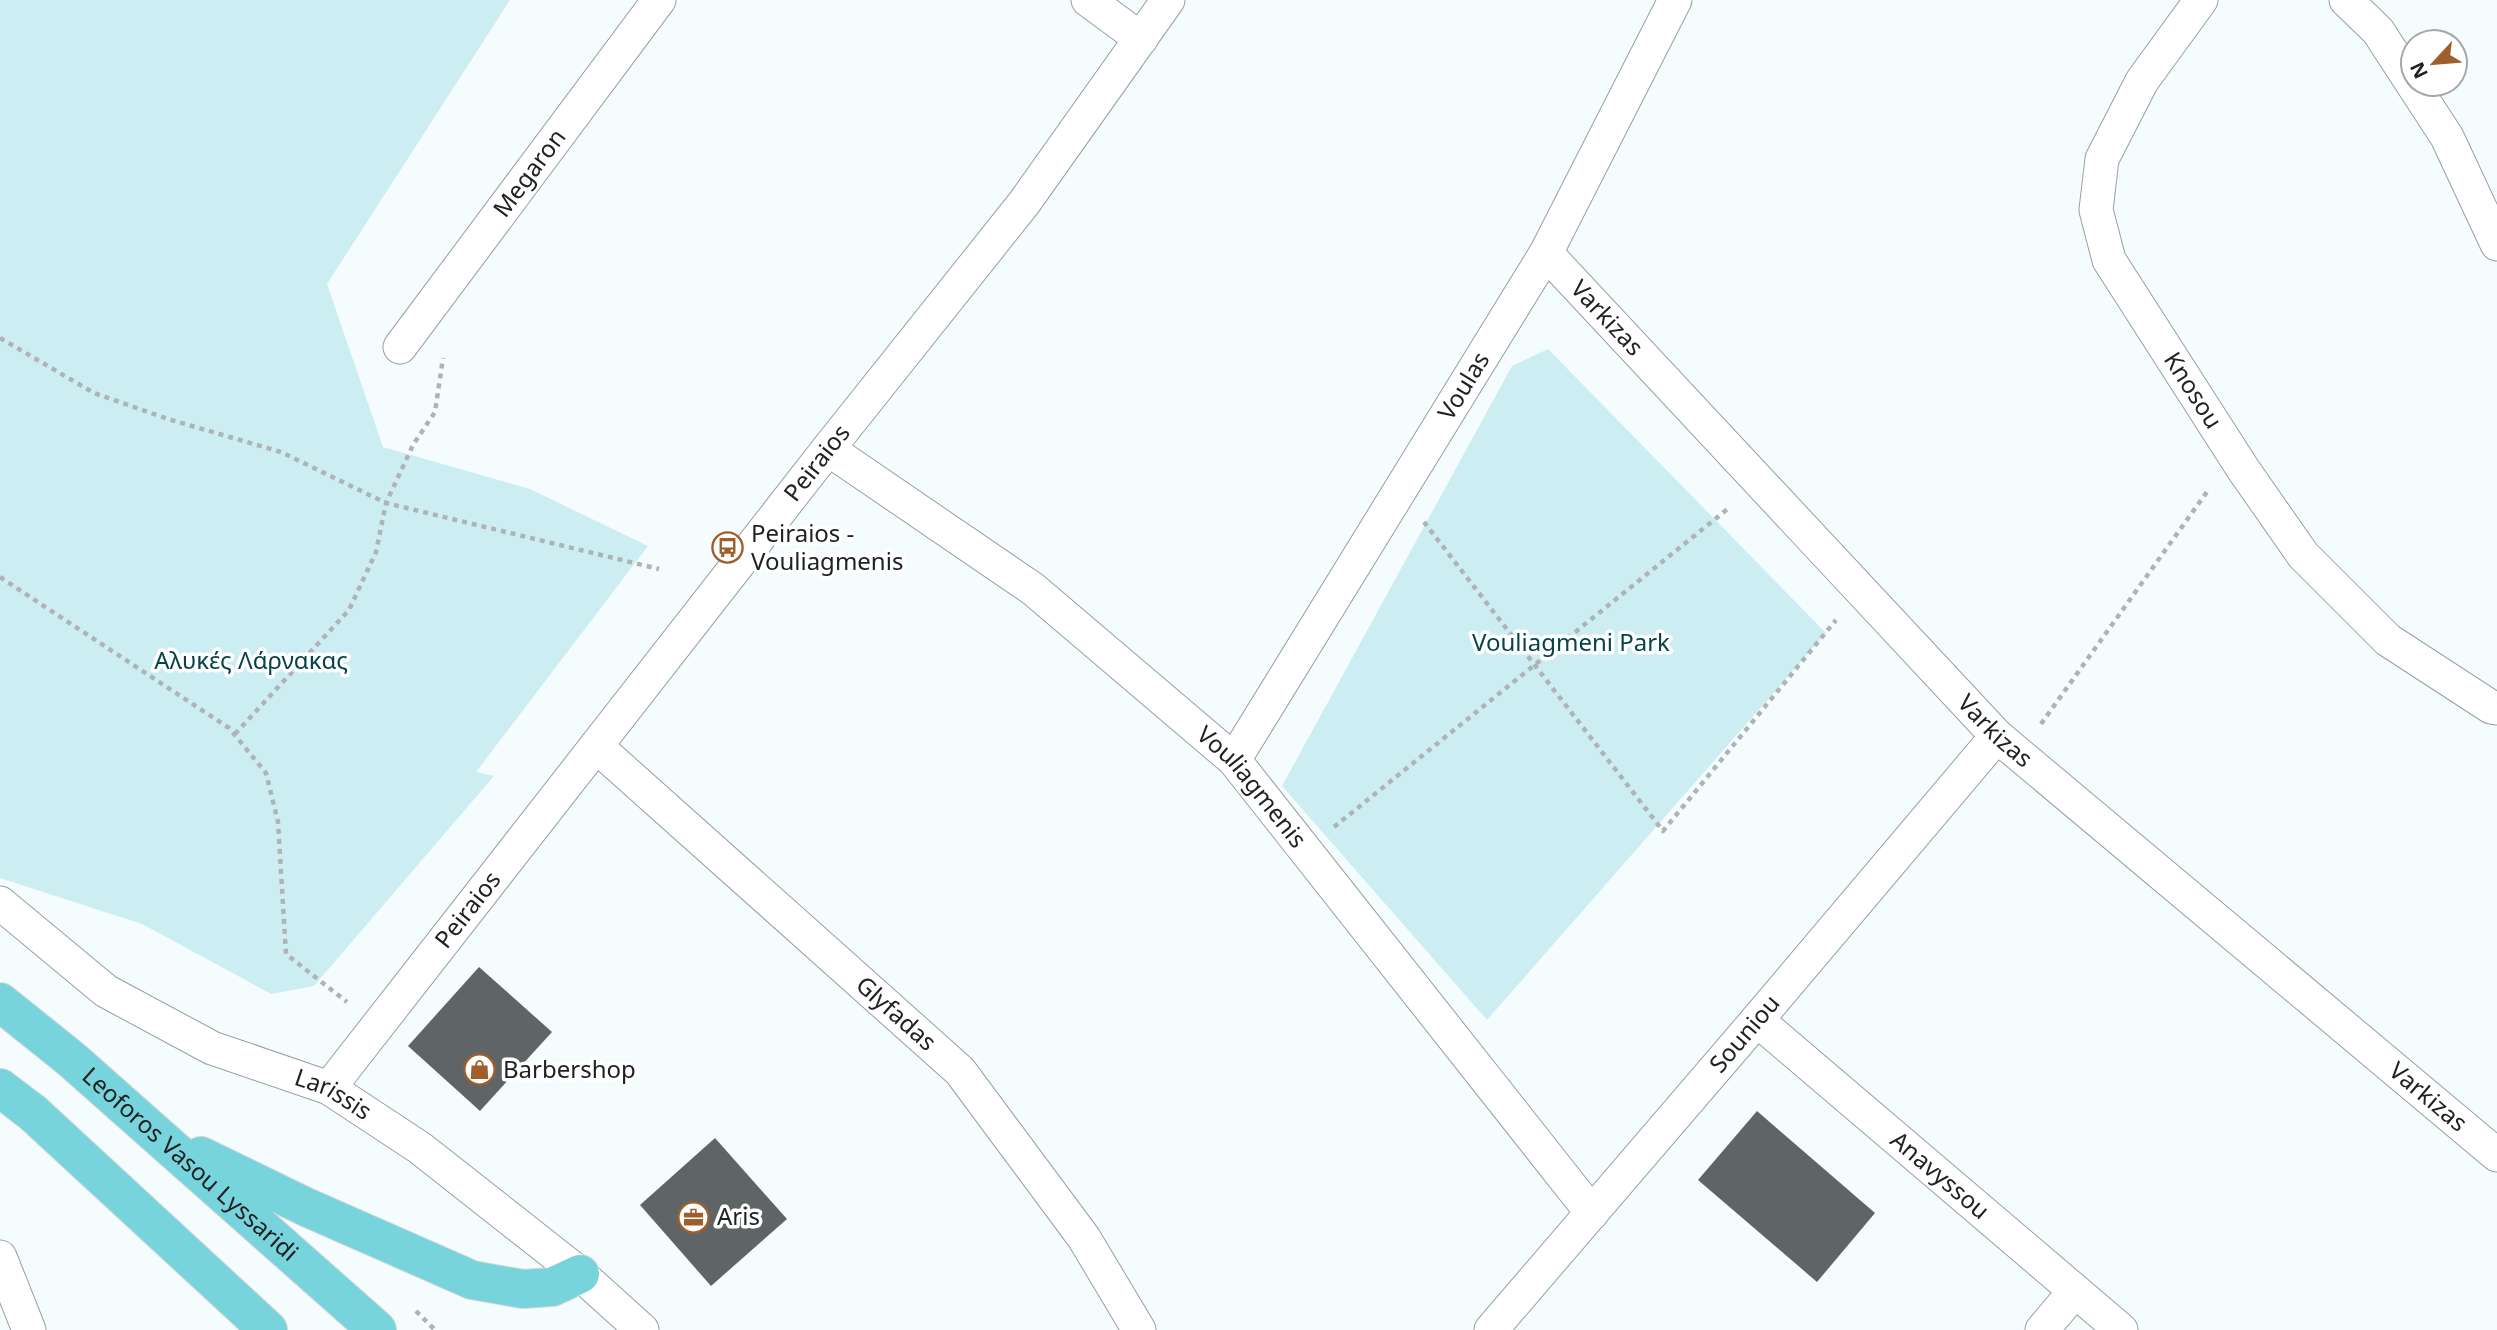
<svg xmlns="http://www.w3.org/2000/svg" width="2497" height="1330" font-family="'Noto Sans',sans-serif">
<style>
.green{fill:#cceef2}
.building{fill:#5f6566}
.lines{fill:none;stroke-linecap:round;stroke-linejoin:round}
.minor-casing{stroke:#989f9f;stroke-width:35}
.primary-casing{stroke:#d7d7d7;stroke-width:40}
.path{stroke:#aeb4b5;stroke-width:4.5;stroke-dasharray:5 5;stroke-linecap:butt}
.minor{stroke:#fff;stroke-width:33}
.primary{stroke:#77d4dd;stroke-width:38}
.labels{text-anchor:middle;stroke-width:7;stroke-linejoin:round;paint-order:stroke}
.street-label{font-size:24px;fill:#202222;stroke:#fff}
.poi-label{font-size:24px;fill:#202222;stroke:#fff;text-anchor:start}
.park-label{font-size:24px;fill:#06444a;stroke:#fff}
</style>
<rect width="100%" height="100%" fill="#f4fcfd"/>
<path class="green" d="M 0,0 L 510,0 L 327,284 L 383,447 L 530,489 L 648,546 L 476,772 L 494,776 L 314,986 L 271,994 L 142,924 L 0,878 Z
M 1548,349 L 1826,633 L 1487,1020 L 1282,786 L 1512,366 Z"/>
<path class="building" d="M 479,967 L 552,1032 L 480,1111 L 408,1046 Z
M 1757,1111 L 1875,1213 L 1817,1282 L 1698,1180 Z
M 715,1138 L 787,1219 L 711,1286 L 640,1205 Z"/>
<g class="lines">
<defs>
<g id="minor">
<path d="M 1088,0 L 1141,39"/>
<path id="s1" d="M 2201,0 L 2142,81 L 2102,159 L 2096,210 L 2109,260 L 2243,469 L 2303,555 L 2388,640 L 2491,707 L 2497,708"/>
<path d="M 2346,0 L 2378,31 L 2447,137 L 2497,244"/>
<path id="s2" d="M 1546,253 L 1997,736 L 2497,1155"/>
<path id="s3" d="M 400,347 L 659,0"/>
<path id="s4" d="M 828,449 L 1033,589 L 1234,760 L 1592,1213"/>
<path id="s5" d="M 596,746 L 960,1071 L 1084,1238 L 1139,1330"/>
<path id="s6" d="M 1234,760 L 1546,253 L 1675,0"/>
<path id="s7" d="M 0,903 L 106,991 L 212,1048 L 329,1088 L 420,1148 L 580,1274 L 642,1330"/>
<path id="s8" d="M 1757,1020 L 2121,1330"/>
<path id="s9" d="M 329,1088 L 828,449 L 1024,203 L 1168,0"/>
<path d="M 0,1257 L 29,1330"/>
<path id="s10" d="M 1491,1330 L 1757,1020 L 1997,736"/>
<path d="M 2042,1330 L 2075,1291"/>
</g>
<g id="primary">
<path id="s11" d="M 0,1002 L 71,1059 L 377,1330"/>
<path d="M 0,1088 L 33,1113 L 268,1330"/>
<path d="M 201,1156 L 306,1207 L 472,1280 L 523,1289 L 552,1287 L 580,1274"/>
</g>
</defs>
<use href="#minor" class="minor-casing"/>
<use href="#primary" class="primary-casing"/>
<path class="path" d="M 0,338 L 94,393 L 168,419 L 281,452 L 386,503 L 659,569
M 1424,522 L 1663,831 L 1836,620
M 0,577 L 229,728 L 266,773 L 278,822 L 286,954 L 347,1002
M 2041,724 L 2209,489
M 235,734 L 349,610 L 376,552 L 386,503 L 413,445 L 435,412 L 443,358
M 1334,827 L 1730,507
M 416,1311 L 435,1330"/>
<use href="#minor" class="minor"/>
<use href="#primary" class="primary"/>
</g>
<defs>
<symbol id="bus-ring" viewBox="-11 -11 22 22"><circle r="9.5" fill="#fff" stroke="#a05e2c" stroke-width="1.5"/><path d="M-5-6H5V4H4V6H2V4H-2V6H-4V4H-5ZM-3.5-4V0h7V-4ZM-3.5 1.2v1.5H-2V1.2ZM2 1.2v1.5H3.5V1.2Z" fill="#a05e2c"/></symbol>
<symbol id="shop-ring" viewBox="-11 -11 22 22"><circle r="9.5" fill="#fff" stroke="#a05e2c" stroke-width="1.5"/><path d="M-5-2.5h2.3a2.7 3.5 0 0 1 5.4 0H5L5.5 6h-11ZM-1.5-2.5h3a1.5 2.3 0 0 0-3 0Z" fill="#a05e2c"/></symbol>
<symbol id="office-ring" viewBox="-11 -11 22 22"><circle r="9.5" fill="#fff" stroke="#a05e2c" stroke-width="1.5"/><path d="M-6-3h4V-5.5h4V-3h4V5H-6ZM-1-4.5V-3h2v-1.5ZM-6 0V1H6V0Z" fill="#a05e2c"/></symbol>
</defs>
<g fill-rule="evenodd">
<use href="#bus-ring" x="710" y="530" width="35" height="35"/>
<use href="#shop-ring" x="462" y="1052" width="35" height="35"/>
<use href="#office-ring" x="676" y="1200" width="35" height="35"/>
</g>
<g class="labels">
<g class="street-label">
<text dy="8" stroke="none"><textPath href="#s3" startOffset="217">Megaron</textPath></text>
<text dy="8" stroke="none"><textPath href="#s2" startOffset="89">Varkizas</textPath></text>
<text dy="8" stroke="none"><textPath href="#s6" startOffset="439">Voulas</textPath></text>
<text dy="8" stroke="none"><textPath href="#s1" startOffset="446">Knosou</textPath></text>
<text dy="8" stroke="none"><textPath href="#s9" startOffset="793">Peiraios</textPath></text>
<text dy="8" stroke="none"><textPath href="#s2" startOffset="656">Varkizas</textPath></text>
<text dy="8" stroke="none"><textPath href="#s4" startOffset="544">Vouliagmenis</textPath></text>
<text dy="8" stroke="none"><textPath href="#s9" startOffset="226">Peiraios</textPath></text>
<text dy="8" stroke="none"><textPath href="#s5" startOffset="402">Glyfadas</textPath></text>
<text dy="8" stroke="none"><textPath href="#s10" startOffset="390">Souniou</textPath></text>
<text dy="8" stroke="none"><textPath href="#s7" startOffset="388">Larissis</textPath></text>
<text dy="8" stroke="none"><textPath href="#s2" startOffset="1223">Varkizas</textPath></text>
<text dy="8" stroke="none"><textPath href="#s11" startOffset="250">Leoforos Vasou Lyssaridi</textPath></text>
<text dy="8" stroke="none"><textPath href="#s8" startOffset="240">Anavyssou</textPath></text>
</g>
<g class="poi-label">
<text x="751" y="542">Peiraios -<tspan x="751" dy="28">Vouliagmenis</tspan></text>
<text x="503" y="1078">Barbershop</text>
<text x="717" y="1225">Aris</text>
</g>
<g class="park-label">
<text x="1571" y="651">Vouliagmeni Park</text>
<text x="251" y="669">Αλυκές Λάρνακας</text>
</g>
</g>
<g transform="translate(2434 63) rotate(244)"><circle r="33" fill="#ffffff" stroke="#a6a7a7" stroke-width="2"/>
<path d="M0-5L12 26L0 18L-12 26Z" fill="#a05e2c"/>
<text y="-10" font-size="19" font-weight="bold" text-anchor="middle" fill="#202222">N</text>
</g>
</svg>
